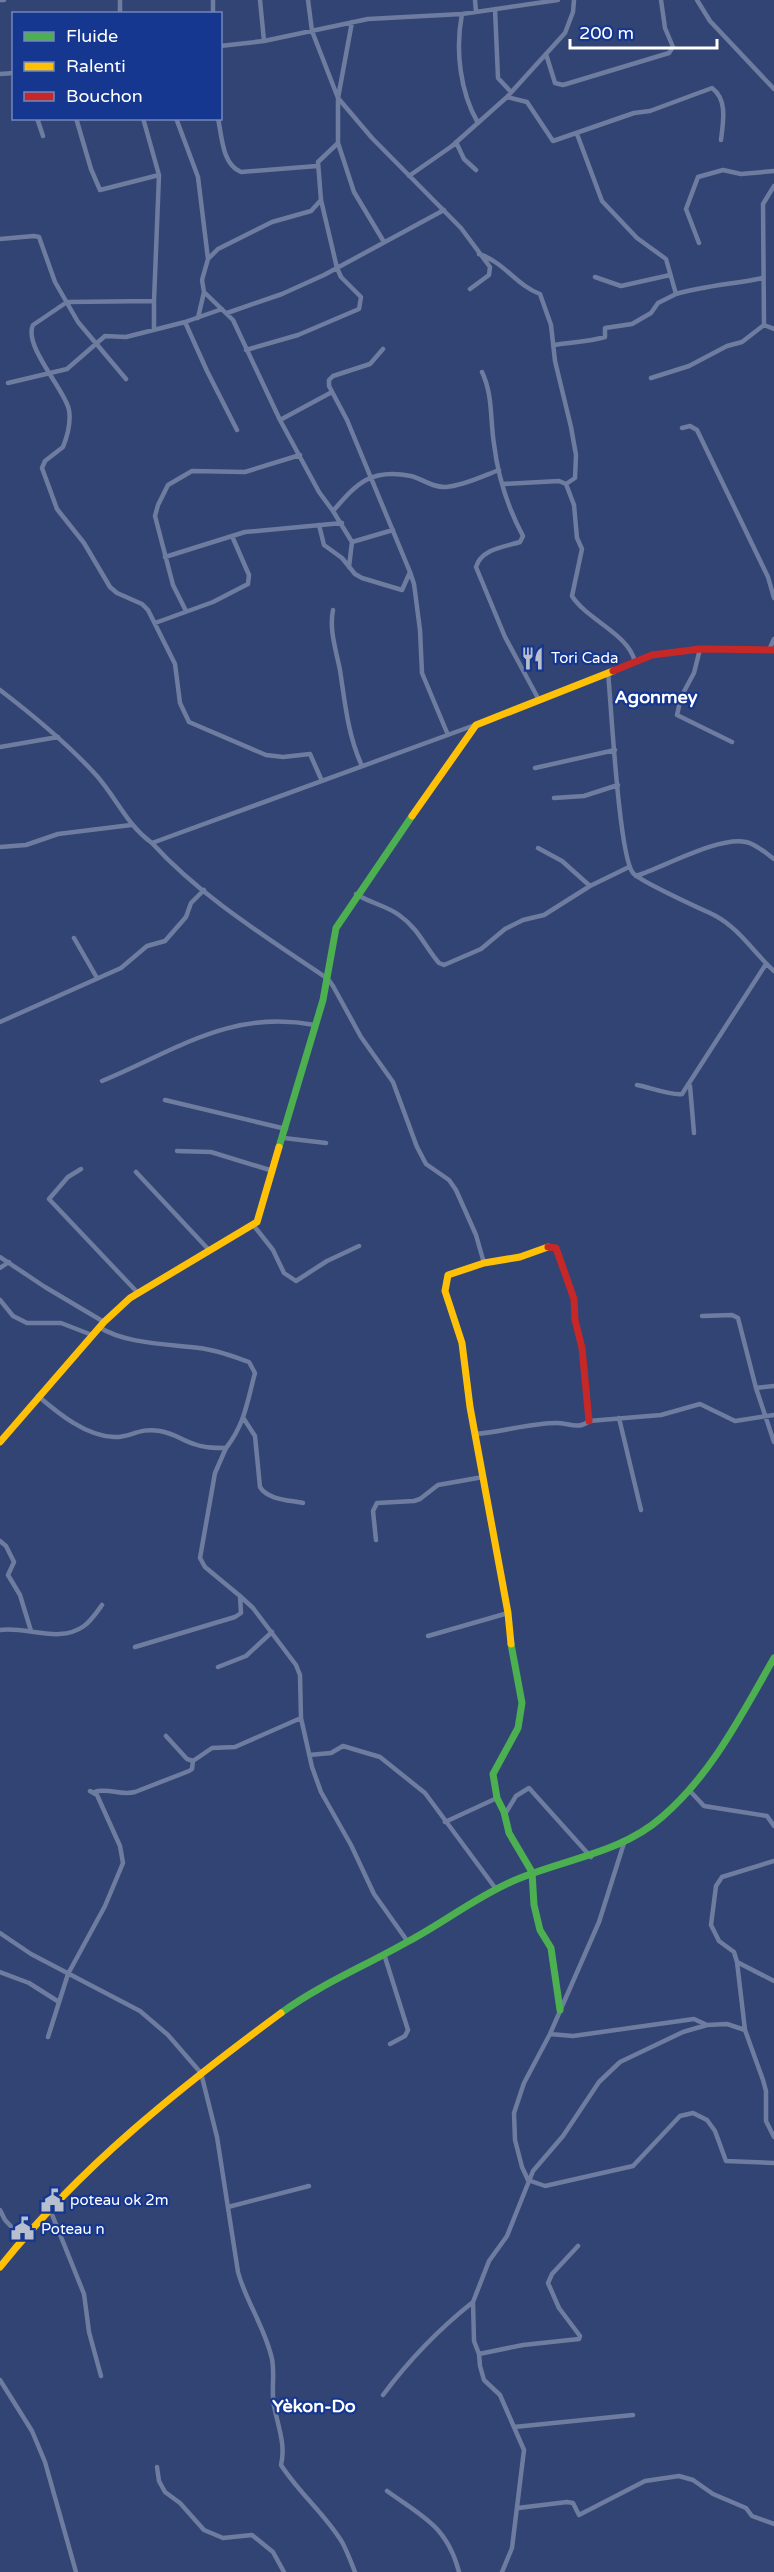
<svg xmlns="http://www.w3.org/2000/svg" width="774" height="2572" font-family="'Varela Round',sans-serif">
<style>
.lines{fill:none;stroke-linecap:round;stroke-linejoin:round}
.street{stroke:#6e7c9f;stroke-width:4.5}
.fast{stroke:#4caf50;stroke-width:7}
.slow{stroke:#ffc107;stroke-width:7}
.jam{stroke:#c62828;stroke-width:7}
.labels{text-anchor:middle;stroke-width:4.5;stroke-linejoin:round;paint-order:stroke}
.poi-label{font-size:15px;fill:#fff;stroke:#163790;text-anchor:start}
.quarter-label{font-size:18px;font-weight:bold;fill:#fff;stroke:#163790}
</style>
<rect width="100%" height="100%" fill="#324474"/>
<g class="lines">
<path class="street" d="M 0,0 L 4,0
M 213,0 L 213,14
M 260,0 L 264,41
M 308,0 L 312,31 L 338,98 L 372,138 L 461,228 L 490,267 L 489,275 L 470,289
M 475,0 L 476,12
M 697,0 L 710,21 L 774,89
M 495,9 L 498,78 L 511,92
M 120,14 L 120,0
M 462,14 C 455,50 460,92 478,123
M 352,22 L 338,98 L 338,143 L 318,162 L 321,200 L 311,211 L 272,222 L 218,249 L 208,259 L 202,280 L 204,292 L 233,320 L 280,420 L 319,492 L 333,511 C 357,483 371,468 411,476 C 423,479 433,488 446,487 C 463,486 483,476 499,470
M 220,46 L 264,41 L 368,19 L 462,14 L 558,0
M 546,54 L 555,83 L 563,85 L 669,53 L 673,47 L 665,28 L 661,0
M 0,74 L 14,73
M 507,97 L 527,102 L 553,141 L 634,113 L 650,111 L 712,88 C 728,100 723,122 721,140
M 37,118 L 43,136
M 76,118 L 91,169 L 100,190 L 159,175
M 143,118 L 159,175 L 154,301 L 67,302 L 33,325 C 23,346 66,391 69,410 C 71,422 67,437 63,447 L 45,461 L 42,468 L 57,509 L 84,543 L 110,587 L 117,593 L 142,604 L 148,610 L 175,664 L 180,703 L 189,722 L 266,755 L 283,757 L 310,754 L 322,781
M 176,118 L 198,177 L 208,259
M 218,118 C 222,137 222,164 241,172 L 317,166
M 577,134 L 602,201 L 637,238 L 666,259 L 676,294 C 703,286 734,284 763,278
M 456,142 L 464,159 L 476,170
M 338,143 L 354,192 L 384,242
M 409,176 L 452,146 L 507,97 L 565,33 L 573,12 L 574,0
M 774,186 L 763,204 L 764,325 L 774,329
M 0,239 L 34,236 L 39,237 L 55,282 L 78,322 L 126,379
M 699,243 L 686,209 L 698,177 L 723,170 L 741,174 L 774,171
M 479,254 C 504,262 516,285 540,294 L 551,325 L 555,361 L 571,427 L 576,455 L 575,478 L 566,484
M 595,277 L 621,286 L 670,275
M 154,301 L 154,330
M 227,313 L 282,294 L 324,275 L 444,210
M 198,318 L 204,292
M 185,322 L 207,371 L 237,430
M 554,345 C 571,342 588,342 605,337 L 605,328 L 632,324 L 651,313 L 658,303 L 676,294
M 383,349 L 370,364 L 333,376 L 329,380 L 329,386 L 347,420 L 410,572 L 414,584 L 420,630 L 422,673 L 448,735
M 246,350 L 298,335 L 359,309 L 361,297 L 341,277 L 337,268 L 321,200
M 482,372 C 493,395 490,419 494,444 C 498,477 508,508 523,536 L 520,542 C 504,547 481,549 476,567 L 505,637 L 539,700
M 651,378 L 689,366 L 727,346 L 742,342 L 764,325
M 8,383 L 67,369 L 105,336 L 126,337 L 185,322 L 222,309
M 280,420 L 332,392
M 682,428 L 690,426 L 697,430 L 768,577 L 774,598
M 503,484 L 559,481 L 566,484 L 574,505 L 577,538 L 582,549 L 572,596 C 587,620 629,634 635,662
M 333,511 L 352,542 L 349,567
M 319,525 L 324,545 L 342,558 L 355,574 L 362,578 L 402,590 L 410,572
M 352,542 L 393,530
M 165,557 L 245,532 L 342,523
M 333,610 C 329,630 336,650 340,670 C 345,703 348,736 362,766
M 186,611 L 173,585 L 155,516 L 158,505 L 168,485 L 192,471 L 245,472 L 300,455
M 155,623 L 213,602 L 248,584 L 249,575 L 232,536
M 700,649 L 694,673 L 681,697 L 677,715 L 732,742
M 769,650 L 774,639
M 608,672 C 611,703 619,857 633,873 C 641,882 699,908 714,915 C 739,928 753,952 774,971
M 0,690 C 34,716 68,744 97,776 C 117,799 127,825 152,843 L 475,725
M 0,747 L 58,737
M 535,768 L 615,750
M 554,798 L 584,796 L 618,785
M 152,843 C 202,898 268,938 328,979 L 333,986 L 361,1037 L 393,1082 L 417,1147 L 426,1164 L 449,1180 L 456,1190 L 476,1235 L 484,1263
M 0,847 L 26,845 L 58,834 L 131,825
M 538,848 L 562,861 L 590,886
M 636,876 C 664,867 719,836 746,842 C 756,844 766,853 774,859
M 356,894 C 370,903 387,906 399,915 C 419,929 425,947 439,963 L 444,965 L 481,949 L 505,929 L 523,920 L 544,915 L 590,886 L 629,867
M 74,938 L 97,978
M 0,1022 L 121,968 L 147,946 L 165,941 L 186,917 L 191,903 L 204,890
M 102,1081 C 177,1050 230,1009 315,1025
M 637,1085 C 649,1087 672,1096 682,1094 L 766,964
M 690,1086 L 694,1133
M 165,1100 L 286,1129
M 284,1138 L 326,1143
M 177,1151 L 211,1152 L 273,1171
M 81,1169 L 68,1177 L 49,1199 L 137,1292
M 136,1172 L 209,1250
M 254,1226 L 273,1250 L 284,1273 L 296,1281 L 327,1261 L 359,1246
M 0,1257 L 45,1287 L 104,1322
M 0,1268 L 9,1262
M 0,1300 L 13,1316 L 27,1323 L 61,1323 L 92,1335
M 702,1316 L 732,1315 L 738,1318 L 756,1388 L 774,1442
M 756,1388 L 774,1386
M 38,1396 C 59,1414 86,1436 114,1437 C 130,1438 139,1427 160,1431 C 173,1433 182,1440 194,1444 C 204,1448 215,1448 226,1448 C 245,1424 247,1402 255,1373 L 249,1362 C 232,1356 217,1350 199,1348 C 169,1344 125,1344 99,1327
M 619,1418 L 641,1510
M 244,1419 L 255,1436 L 260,1487 C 268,1500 289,1500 303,1503
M 475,1434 C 502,1432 530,1423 557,1423 C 568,1423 579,1430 589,1421 L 661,1415 L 700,1404 L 735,1421 L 774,1415
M 376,1540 L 373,1511 L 377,1503 L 414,1501 L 420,1499 L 438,1485 L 483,1477
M 0,1541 L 6,1546 L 14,1562 L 8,1575 L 20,1595 L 31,1631
M 240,1596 L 253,1608 L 296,1665 L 300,1675 L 301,1718 L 312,1767 L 321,1792 L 351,1845 L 374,1894 L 408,1942
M 0,1630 C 27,1626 59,1644 84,1626 C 91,1621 97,1612 102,1605
M 428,1636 L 508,1613
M 135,1647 L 235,1617 L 241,1613 L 240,1596 L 205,1567 L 200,1558 L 215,1473 L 226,1448
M 218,1667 L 246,1656 L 272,1632
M 166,1736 L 187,1759 L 193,1761 L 212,1748 L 235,1747 L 301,1718
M 309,1755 L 331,1753 L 343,1746 L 380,1757 L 425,1793 L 496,1889
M 690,1791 L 704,1806 L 767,1816 L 774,1826
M 94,1792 C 108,1787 120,1796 135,1792 L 189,1771 L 192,1769 L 193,1761
M 505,1814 L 516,1796 L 529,1788 L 591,1857
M 445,1822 L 497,1798
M 624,1843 L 599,1922 L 550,2034 L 524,2083 L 514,2113 L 515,2140 L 522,2167 L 528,2180 L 545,2186 L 633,2166 L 680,2116 L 693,2113 L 707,2120 L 715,2131 L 726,2161 L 774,2163
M 774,1861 L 722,1877 L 716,1886 L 711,1925 L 719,1941 L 734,1952 L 737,1962 L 745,2030 L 763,2080 L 766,2091 L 766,2121 L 774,2137
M 0,1933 L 31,1954 L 140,2011 L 168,2035 L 201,2073 L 217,2137 L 238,2272 C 246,2302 265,2327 272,2359 C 275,2375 271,2390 274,2406 C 278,2426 286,2445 281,2465 C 299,2493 325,2514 342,2542 C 347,2551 351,2562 355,2572
M 384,1954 L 408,2030 L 405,2036 L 390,2044
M 737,1962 L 774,1981
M 0,1972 L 29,1983 L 59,2002
M 550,2034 L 573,2036 L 694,2019 L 707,2025
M 48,2037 L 68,1974 L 105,1906 L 123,1863 L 120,1846 L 97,1795 L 90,1791
M 49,2207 L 84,2294 L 89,2332 L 101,2376
M 228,2207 L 309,2186
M 0,2210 L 5,2220 L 22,2238
M 479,2354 L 523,2345 L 579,2339 L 580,2336 L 559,2308 L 548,2283 L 552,2274 L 578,2246
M 0,2380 L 32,2431 L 45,2462 L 76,2572
M 383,2395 C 409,2360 439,2329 473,2302
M 514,2427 L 633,2415
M 157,2467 L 159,2481 L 165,2492 L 180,2503 L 204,2530 L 223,2538 L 252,2535 L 273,2552 L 284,2572
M 387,2491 C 423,2517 447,2526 459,2572
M 518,2508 L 567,2502 L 573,2503 L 579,2515 L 645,2481 L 679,2476 L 693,2480 L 713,2494 L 746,2508 L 752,2516 L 774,2524
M 502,2572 L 512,2548 L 524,2450 L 500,2395 L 484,2380 L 480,2366 L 479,2354 L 474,2341 L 473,2302 L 489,2261 L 507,2236 L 533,2171 L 563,2136 L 599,2082 L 620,2062 L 683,2032 L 707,2025 L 727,2024 L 745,2030"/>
<path class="fast" d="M 279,1147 L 323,1000 L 336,928 L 412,816
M 511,1644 L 522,1703 L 518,1728 L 493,1774 L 497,1798 L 504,1812 L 509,1833 L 532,1872 L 534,1905 L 540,1930 L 551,1948 L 560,2010
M 281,2013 C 321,1984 365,1966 407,1942 C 443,1923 476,1897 513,1881 C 563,1859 620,1854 662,1817 C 712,1774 742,1714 774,1658"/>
<path class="slow" d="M 412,816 L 476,725 L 613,671
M 0,1442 L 104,1322 L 130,1298 L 257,1222 L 279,1147
M 511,1644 L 508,1613 L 470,1407 L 462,1343 L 445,1291 L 448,1275 L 484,1263 L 520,1257 L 548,1247
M 0,2267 C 80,2167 178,2089 281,2013"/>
<path class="jam" d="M 613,671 L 652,655 L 700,649 L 774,650
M 548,1247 L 556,1248 L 574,1299 L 575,1320 L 582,1348 L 589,1421"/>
</g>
<defs>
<symbol id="restaurant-bare" viewBox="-9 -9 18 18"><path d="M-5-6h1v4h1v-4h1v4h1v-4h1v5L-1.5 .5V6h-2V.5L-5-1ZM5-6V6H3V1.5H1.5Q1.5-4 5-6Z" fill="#b7bece" stroke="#163790" stroke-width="2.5" paint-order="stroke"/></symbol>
<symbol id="civic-bare" viewBox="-9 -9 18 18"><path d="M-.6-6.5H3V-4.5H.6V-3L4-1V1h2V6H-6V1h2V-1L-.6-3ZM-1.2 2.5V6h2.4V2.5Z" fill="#b7bece" stroke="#163790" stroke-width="2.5" paint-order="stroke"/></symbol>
</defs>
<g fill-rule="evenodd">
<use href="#restaurant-bare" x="516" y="642" width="33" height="33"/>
<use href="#civic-bare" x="36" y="2184" width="33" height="33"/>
<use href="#civic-bare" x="6" y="2212" width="33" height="33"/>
</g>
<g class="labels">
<g class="poi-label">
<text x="551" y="663">Tori Cada</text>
<text x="70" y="2205">poteau ok 2m</text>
<text x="41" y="2234">Poteau n</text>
</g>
<g class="quarter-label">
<text x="656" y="703">Agonmey</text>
<text x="314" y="2412">Yèkon-Do</text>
</g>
</g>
<rect x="12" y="12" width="210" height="108" fill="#163790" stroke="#7387bc" stroke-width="1.5"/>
<rect x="24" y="32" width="30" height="9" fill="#4caf50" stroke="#7387bc" stroke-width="1.5"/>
<text x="66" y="42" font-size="18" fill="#ffffff">Fluide</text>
<rect x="24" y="62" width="30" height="9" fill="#ffc107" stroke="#7387bc" stroke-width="1.5"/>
<text x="66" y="72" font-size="18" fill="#ffffff">Ralenti</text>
<rect x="24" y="92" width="30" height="9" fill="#c62828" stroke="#7387bc" stroke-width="1.5"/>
<text x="66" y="102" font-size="18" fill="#ffffff">Bouchon</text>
<path d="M570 39v9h147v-9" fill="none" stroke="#ffffff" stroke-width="3"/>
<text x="579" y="39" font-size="18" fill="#ffffff" stroke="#163790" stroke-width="4.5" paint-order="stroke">200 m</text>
</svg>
